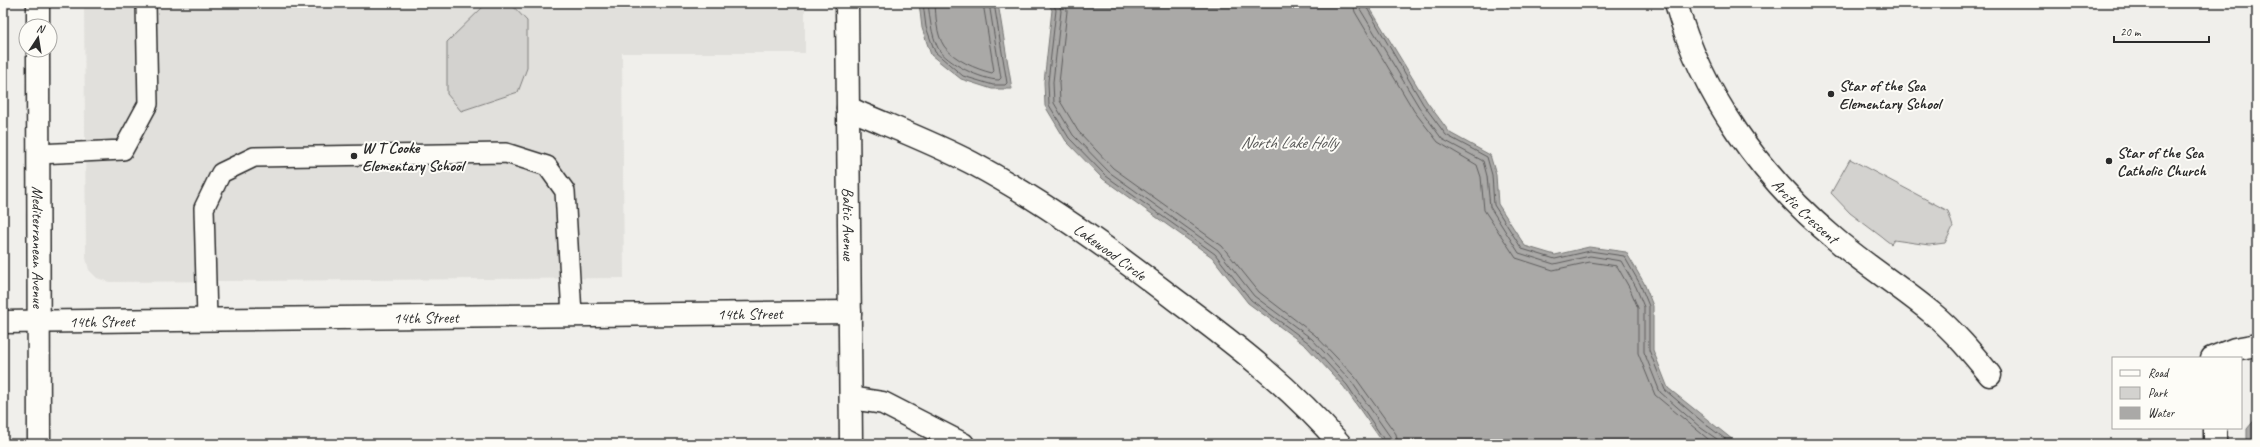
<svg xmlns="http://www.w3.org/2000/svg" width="2260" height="447" font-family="Caveat,sans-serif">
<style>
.built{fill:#e1e0dc}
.green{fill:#d3d2cf;stroke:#7f7e7d}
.water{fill:#aaa9a7;stroke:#777775}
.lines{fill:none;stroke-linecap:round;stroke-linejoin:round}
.shore{stroke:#5e5d5d;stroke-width:1}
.service-casing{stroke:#2b2b2b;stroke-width:22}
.minor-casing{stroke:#2b2b2b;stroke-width:25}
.tertiary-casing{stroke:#2b2b2b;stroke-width:25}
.service{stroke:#fdfcf7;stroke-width:19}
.minor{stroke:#fdfcf7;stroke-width:22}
.tertiary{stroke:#fdfcf7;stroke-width:22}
.poi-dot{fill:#2b2b2b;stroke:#fdfcf7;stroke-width:1.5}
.labels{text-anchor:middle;stroke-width:4;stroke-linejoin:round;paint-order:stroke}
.poi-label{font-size:16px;font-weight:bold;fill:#2b2b2b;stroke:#fdfcf7;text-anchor:start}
.street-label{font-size:16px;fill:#2b2b2b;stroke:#fdfcf7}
.water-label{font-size:17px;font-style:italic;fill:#575756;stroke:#fdfcf7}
</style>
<rect width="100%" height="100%" fill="#f0efeb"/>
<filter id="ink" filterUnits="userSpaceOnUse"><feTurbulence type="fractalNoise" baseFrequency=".025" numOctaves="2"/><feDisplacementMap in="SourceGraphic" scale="8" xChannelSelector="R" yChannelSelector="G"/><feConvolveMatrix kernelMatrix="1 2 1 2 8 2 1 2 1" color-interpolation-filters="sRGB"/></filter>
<g filter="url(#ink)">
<path class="built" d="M 84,3 L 805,3 L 805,53 L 622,53 L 624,278 L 109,282 L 97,278 L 89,270 L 86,258 Z"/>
<path class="green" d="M 487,3 L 510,3 L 527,21 L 527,68 L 518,92 L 461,111 L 447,94 L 447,42 Z
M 1850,159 L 1948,211 L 1953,227 L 1945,243 L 1929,245 L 1894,240 L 1891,244 L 1850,213 L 1831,193 Z"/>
<path class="water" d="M 919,3 L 998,3 L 1012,89 L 992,89 L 961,79 L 931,55 L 922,28 Z
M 1048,3 L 1367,3 L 1427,102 L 1450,133 L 1490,155 L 1496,175 L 1498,204 L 1525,246 L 1555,255 L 1589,247 L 1626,252 L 1644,283 L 1653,306 L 1653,350 L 1668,388 L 1738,444 L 1384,444 L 1344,387 L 1306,346 L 1248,303 L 1212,257 L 1103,179 L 1066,141 L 1045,106 L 1044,82 L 1052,10 Z
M 2257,417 L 2257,444 L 2247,444 L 2247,429 Z"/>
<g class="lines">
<path class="shore" d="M 923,3 L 926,27 L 935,52 L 963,76 L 993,85 L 1005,85 L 1007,83 L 994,3
M 928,3 C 930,18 931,34 938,48 C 946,63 982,80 999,80 L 1001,78 L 989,3
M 935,3 C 936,16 936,34 944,46 C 954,60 976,69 992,73 L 994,71 L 983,3
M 1053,3 L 1056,10 L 1048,82 L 1049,105 L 1069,138 L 1106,176 L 1215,254 L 1251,300 L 1309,343 L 1347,385 L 1387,444
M 1059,3 L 1061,11 L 1053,82 L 1054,103 L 1073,135 L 1109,172 L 1218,250 L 1254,296 L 1312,339 L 1351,381 L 1391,438 L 1392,444
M 1066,3 L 1067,11 L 1059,83 L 1060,101 L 1078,131 L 1113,168 L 1222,246 L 1259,292 L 1315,335 L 1355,377 L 1396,434 L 1398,444
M 1353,3 L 1355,12 L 1414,111 L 1438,142 L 1477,165 L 1481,177 L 1484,210 L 1516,258 L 1553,270 L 1590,262 L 1617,266 L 1630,289 L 1638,308 L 1638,353 L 1655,395 L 1714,444
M 1359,3 L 1360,9 L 1419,107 L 1442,139 L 1483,161 L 1487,176 L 1490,207 L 1519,253 L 1554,264 L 1590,256 L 1621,261 L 1636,287 L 1644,307 L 1644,352 L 1660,392 L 1701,428 L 1724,444
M 1364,3 L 1423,104 L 1446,135 L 1487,157 L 1492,175 L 1494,205 L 1522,249 L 1555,259 L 1590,251 L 1624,256 L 1640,284 L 1649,306 L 1649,350 L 1665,390 L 1705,424 L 1732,444"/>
<defs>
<path id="service" d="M 38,154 L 123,150 L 148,104 L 146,3
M 207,319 L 204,208 L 221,173 L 254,157 L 506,153 L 547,166 L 565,191 L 572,315"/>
<g id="minor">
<path id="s1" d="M 847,3 L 851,444"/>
<path id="s2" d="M 1676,3 C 1701,94 1762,178 1834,238 C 1865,265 1901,287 1932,313 C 1954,331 1972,353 1990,375"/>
<path id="s3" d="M 848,108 C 889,126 932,142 972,163 C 1045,202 1112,251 1177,301 C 1235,344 1293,389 1340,444"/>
<path id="s4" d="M 3,322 L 850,312"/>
<path d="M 2212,358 L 2235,349 L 2257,345"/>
<path d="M 851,398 L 883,403 L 963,444"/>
<path d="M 2215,444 L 2215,428"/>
</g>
<g id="tertiary">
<path d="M 38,3 L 38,26"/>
<path id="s5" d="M 38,50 L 39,444"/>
</g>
</defs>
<use href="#service" class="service-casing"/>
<use href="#minor" class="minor-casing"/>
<use href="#tertiary" class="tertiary-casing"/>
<use href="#service" class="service"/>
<use href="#minor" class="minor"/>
<use href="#tertiary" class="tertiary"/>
</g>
</g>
<g class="poi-dot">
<circle cx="1831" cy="94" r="4"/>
<circle cx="354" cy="156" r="4"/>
<circle cx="2109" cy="161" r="4"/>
</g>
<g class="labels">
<g class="poi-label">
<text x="1839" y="91">Star of the Sea<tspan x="1839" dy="18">Elementary School</tspan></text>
<text x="362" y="153">W T Cooke<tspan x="362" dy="18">Elementary School</tspan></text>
<text x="2117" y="158">Star of the Sea<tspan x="2117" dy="18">Catholic Church</tspan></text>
</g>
<g class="street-label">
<text dy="6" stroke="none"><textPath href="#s2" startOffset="248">Arctic Crescent</textPath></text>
<text dy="6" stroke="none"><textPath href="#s1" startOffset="221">Baltic Avenue</textPath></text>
<text dy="6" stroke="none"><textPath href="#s5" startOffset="197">Mediterranean Avenue</textPath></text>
<text dy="6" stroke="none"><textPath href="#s3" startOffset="300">Lakewood Circle</textPath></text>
<text dy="6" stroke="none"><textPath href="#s4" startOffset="747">14th Street</textPath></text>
<text dy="6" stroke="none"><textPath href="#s4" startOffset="423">14th Street</textPath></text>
<text dy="6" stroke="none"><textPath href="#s4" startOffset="99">14th Street</textPath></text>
</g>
<g class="water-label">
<text x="1289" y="148">North Lake Holly</text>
</g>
</g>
<rect width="2260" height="447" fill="none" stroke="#fdfcf7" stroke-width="16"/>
<rect x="8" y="8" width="2244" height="431" fill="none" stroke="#2b2b2b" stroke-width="1.5" filter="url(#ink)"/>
<rect x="2112" y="357" width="130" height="72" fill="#fdfcf7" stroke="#a9a8a5"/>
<rect x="2120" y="370" width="20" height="6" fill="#fdfcf7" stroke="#a9a8a5"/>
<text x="2148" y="377" font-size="12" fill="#2b2b2b">Road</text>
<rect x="2120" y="387" width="20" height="12" fill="#d3d2cf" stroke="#a9a8a5"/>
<text x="2148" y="397" font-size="12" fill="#2b2b2b">Park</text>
<rect x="2120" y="407" width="20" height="12" fill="#aaa9a7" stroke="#a9a8a5"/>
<text x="2148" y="417" font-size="12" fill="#2b2b2b">Water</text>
<g transform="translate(38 38) rotate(12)"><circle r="19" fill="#fdfcf7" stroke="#a9a8a5"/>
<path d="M0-3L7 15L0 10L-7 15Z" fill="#2b2b2b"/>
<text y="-6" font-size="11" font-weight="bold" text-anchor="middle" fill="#2b2b2b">N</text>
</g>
<path d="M2114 36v6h95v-6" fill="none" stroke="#2b2b2b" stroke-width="2"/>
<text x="2120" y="36" font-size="12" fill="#2b2b2b" stroke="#fdfcf7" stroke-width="3" paint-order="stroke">20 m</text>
</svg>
